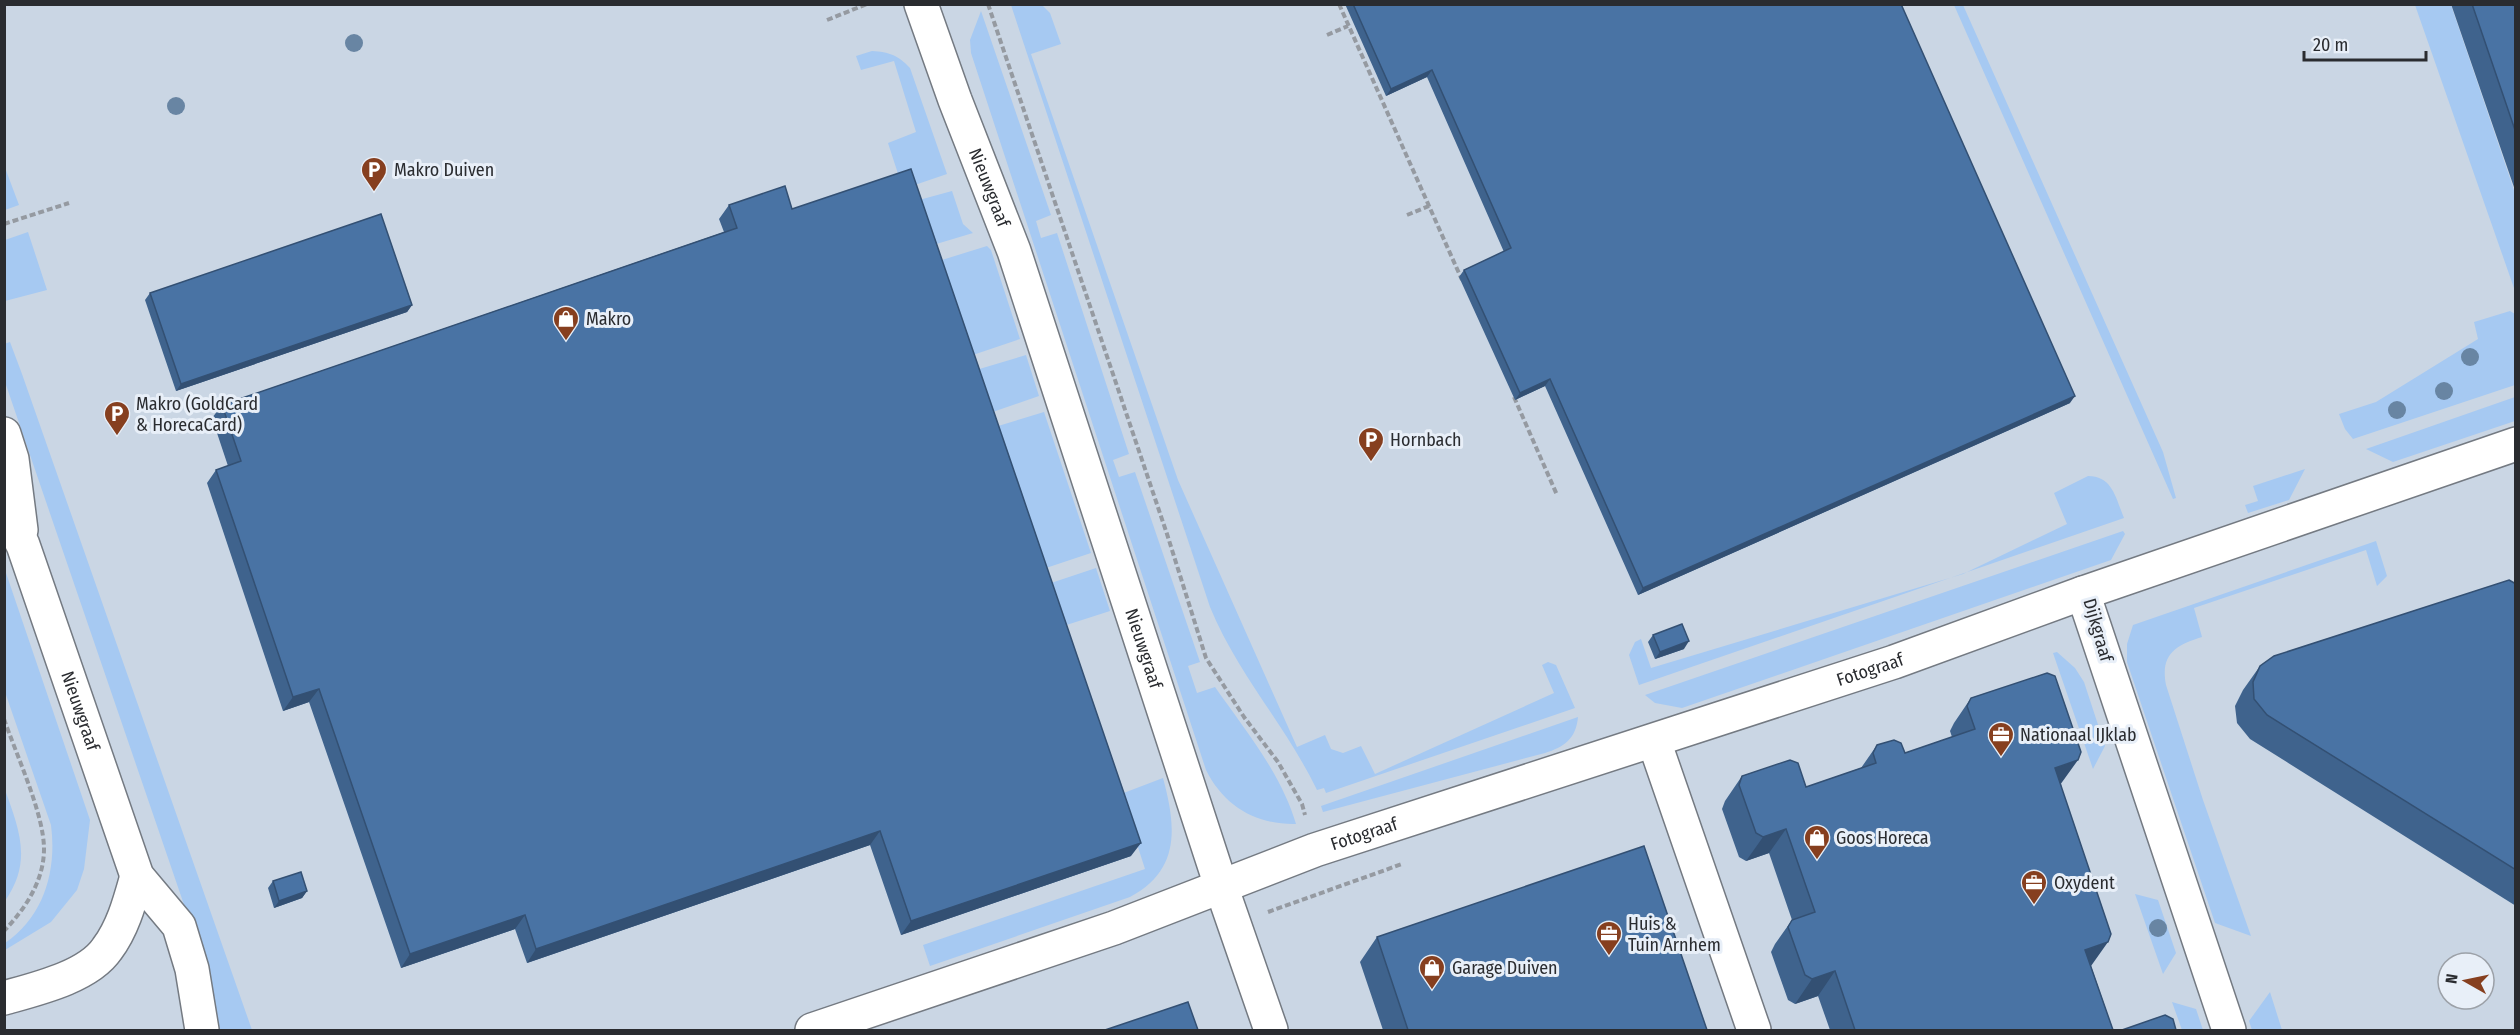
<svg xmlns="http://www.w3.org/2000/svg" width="2520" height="1035" font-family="'Fira Sans Condensed',sans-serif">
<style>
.built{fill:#cad6e4;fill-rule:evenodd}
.green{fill:#a6c9f2}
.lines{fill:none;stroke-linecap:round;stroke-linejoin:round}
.minor-casing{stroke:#747a82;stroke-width:36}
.path{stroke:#959aa1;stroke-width:4;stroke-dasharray:6 3;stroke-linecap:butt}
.minor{stroke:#fff;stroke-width:33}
.tree{fill:#6885a3}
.wall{fill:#3f638d}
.shaded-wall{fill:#335073}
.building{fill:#4973a4;stroke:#335073;stroke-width:1.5}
.labels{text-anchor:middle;stroke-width:6;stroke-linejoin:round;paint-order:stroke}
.poi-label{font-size:18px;fill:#2a2c30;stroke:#e8eff8;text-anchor:start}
.street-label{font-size:18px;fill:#2a2c30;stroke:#e8eff8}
</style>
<rect width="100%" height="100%" fill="#dbe2eb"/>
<path class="built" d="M 5,5 L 2515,5 L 2515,1030 L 5,1030 ZM 2448,963 L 2484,963 L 2484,999 L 2448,999 Z"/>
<path class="green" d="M 1011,5 L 1042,5 L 1050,13 L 1061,44 L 1031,54 L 1178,480 L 1297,747 L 1325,735 L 1331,749 L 1343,753 L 1361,746 L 1375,774 L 1554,693 L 1542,665 L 1548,662 L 1556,665 L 1575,708 L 1326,793 L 1324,788 L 1317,790 C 1286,726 1237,673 1210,607 Z
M 1954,5 L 1963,5 L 2163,452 L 2176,498 L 2173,499 Z
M 2415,5 L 2451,5 L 2515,193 L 2515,291 Z
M 981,11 L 1051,215 L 1036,221 L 1041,238 L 1057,233 L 1129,454 L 1113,460 L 1119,477 L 1135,472 L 1200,662 L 1188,666 L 1197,693 L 1215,687 C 1245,730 1281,773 1296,824 C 1256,825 1224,806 1206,770 L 971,53 L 970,40 Z
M 872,51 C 889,52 898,55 910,68 L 947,174 L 903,189 L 888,143 L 916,132 L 894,61 L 861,70 L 856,56 Z
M 4,165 L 19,205 L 5,210 L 4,210 Z
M 952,191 L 963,224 L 973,233 L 923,248 L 908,203 Z
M 28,232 L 47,290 L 5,301 L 5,240 Z
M 987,246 L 991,250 L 1020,339 L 961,359 L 929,264 Z
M 2510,311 L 2515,314 L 2515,385 L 2353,439 L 2345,429 L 2339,414 L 2376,402 L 2478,339 L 2474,322 Z
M 10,342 L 22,374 L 252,1030 L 215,1030 L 205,966 L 5,382 L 4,344 Z
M 1026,355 L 1039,396 L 981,416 L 966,373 Z
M 2515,397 L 2515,421 L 2393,462 L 2366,449 Z
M 1044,412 L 1091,553 L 1034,572 L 985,430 Z
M 2305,469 L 2289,500 L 2248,513 L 2245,505 L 2258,501 L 2253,486 Z
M 2088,476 C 2113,476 2116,499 2124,518 L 1639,685 L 1629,655 L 1635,642 L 1641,639 L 1651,668 L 1963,574 L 2067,524 L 2054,493 Z
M 2123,531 L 2125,534 L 2111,560 L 1682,708 L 1655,703 L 1645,695 Z
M 2376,541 L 2387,576 L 2377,586 L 2366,550 L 2194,608 L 2202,637 C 2176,645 2160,654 2166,685 L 2203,800 L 2251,936 L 2215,923 L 2127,662 L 2127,644 L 2133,625 Z
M 1096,568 L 1110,611 L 1054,629 L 1039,587 Z
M 5,570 L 90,820 L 84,869 L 77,890 L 51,922 L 5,950 L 5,943 C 44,917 57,870 51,825 L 5,692 Z
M 2057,652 L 2075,668 L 2084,682 L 2105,746 L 2093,769 L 2053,653 Z
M 1578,717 C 1576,739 1564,747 1545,753 L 1323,812 L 1321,806 Z
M 1163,778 C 1176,826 1181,870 1130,897 L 930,966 L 923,945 L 1145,869 L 1121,794 Z
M 4,787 C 19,829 33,861 5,901 Z
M 2135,894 L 2158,900 L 2176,953 L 2163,974 Z
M 2270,992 L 2282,1030 L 2252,1030 L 2249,1021 Z
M 2172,1002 L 2196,1009 L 2203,1030 L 2182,1030 Z"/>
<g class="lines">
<defs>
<g id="minor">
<path id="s1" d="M 921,4 L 955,100 L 1014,251 L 1221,886 L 1271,1030"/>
<path d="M 4,434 L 12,459 L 21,530"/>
<path id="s2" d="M 4,507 L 23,545 L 137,876 L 179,926 L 192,969 L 202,1030"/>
<path d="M 1654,741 L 1754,1030"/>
<path d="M 4,998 C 36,989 88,977 107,949 C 123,928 130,901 137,876"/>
<path id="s3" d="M 812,1030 L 1114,928 L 1315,850 L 1894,662 L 2083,593"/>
<path d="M 2229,1030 L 2083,593 L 2516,444"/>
</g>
</defs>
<use href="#minor" class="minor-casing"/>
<path class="path" d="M 988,4 L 1167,534 L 1206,658 L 1244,717 L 1278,762 L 1302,804 L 1305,815
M 1339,4 L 1462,280
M 827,20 L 867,4
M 1327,35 L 1348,26
M 1407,215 L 1429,206
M 4,224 L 69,203
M 1514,397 L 1557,495
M 4,719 C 16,754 44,814 44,849 C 44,881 25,909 4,931
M 1268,912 L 1402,864"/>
<use href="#minor" class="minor"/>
</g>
<g class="tree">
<circle cx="354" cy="43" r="9"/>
<circle cx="176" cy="106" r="9"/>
<circle cx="2470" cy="357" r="9"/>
<circle cx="2444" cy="391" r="9"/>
<circle cx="2397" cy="410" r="9"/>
<circle cx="2158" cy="928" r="9"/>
</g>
<path class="wall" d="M 1345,4 L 1901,4 L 2070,403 L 1638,595 L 1545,386 L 1515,400 L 1459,277 L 1464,270 L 1504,252 L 1427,77 L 1386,96 Z
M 2451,4 L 2516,4 L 2516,193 Z
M 729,205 L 792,209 L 1131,856 L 901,935 L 870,845 L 527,963 L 515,929 L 401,968 L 309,702 L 283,711 L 207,483 L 216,470 L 228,466 L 212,418 L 222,405 L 724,232 L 719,219 Z
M 150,293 L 412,305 L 407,312 L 176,391 L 145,300 Z
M 2516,584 L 2516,906 L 2250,739 L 2237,723 L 2235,706 L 2243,690 L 2260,666 Z
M 1653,635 L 1684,649 L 1655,659 L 1648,642 Z
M 1971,698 L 2061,784 L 2091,966 L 2113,1030 L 1830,1030 L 1818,996 L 1795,1004 L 1788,1000 L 1771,952 L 1775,944 L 1792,920 L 1769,853 L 1746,861 L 1739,857 L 1722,809 L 1725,801 L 1742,776 L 1806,787 L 1861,768 L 1877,745 L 1905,753 L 1952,737 L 1950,731 L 1954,723 Z
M 273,881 L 307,891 L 302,898 L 274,908 L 268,888 Z
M 1377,937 L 1707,1030 L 1383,1030 L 1360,962 Z"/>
<path class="shaded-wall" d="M 1432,70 L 1427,77 L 1386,96 L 1391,89 Z
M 412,305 L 407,312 L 176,391 L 181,384 Z
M 1550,379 L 1545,386 L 1515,400 L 1520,393 Z
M 2075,396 L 2070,403 L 1638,595 L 1643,588 Z
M 1689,641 L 1684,649 L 1655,659 L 1660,652 Z
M 319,689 L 309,702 L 283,711 L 293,697 Z
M 2078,760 L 2060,785 L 2055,768 Z
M 1786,829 L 1769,853 L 1746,861 L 1763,837 Z
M 880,831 L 870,845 L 527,963 L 536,949 Z
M 1141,843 L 1131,856 L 901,935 L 911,921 Z
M 307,891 L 302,898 L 274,908 L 279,901 Z
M 525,915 L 515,929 L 401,968 L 410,954 Z
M 2108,942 L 2091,966 L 2085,950 Z
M 1835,971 L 1818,996 L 1795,1004 L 1812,979 Z"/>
<path class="building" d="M 1353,4 L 1901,4 L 2075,396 L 1643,588 L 1550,379 L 1520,393 L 1464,270 L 1511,248 L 1432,70 L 1391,89 Z
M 2472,4 L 2516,4 L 2516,133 Z
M 911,169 L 1141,843 L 911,921 L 880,831 L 536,949 L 525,915 L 410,954 L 319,689 L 293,697 L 216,470 L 241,461 L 222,405 L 737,228 L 729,205 L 785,186 L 792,209 Z
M 381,214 L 412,305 L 181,384 L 150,293 Z
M 2509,580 L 2516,584 L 2516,870 L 2267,715 L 2254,699 L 2253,682 L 2260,666 L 2274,656 Z
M 1682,624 L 1689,641 L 1660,652 L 1653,635 Z
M 2047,673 L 2055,676 L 2081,752 L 2078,760 L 2055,768 L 2111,934 L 2108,942 L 2085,950 L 2113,1030 L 1855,1030 L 1835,971 L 1812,979 L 1805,975 L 1788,927 L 1792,920 L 1815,912 L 1786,829 L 1763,837 L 1756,833 L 1739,785 L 1742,776 L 1790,760 L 1798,763 L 1806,787 L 1876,763 L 1873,753 L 1877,745 L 1894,740 L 1901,743 L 1905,753 L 1975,729 L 1967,706 L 1971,698 Z
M 1644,846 L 1707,1030 L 1408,1030 L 1377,937 Z
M 301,872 L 307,891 L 279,901 L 273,881 Z
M 1188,1002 L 1198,1030 L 1105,1030 Z
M 2165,1015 L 2173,1019 L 2176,1030 L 2122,1030 Z"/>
<defs>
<symbol id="parking-pin" viewBox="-11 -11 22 30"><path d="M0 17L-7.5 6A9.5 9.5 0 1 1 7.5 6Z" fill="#863f1f" stroke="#e8eff8"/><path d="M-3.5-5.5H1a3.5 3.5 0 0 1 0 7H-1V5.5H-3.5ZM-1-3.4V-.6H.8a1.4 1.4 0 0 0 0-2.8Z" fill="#fff"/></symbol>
<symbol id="shop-pin" viewBox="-11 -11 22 30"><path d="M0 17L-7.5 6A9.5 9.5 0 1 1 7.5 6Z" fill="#863f1f" stroke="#e8eff8"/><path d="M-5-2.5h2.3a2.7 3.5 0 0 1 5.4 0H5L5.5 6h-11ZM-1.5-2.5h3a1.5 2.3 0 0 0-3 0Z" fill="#fff"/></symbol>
<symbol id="office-pin" viewBox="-11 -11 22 30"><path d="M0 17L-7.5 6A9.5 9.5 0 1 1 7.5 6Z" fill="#863f1f" stroke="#e8eff8"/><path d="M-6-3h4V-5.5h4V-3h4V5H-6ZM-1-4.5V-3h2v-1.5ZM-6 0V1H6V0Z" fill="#fff"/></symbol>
</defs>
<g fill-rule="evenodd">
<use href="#parking-pin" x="359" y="155" width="30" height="40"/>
<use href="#shop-pin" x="551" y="304" width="30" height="40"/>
<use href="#parking-pin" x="102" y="399" width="30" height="40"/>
<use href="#parking-pin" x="1356" y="425" width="30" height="40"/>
<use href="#office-pin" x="1986" y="720" width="30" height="40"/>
<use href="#shop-pin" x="1802" y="823" width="30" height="40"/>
<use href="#office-pin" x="2019" y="868" width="30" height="40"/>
<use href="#office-pin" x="1594" y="919" width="30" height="40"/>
<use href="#shop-pin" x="1417" y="953" width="30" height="40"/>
</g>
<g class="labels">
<g class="poi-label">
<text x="394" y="176">Makro Duiven</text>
<text x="586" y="325">Makro</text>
<text x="136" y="410">Makro (GoldCard<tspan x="136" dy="21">&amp; HorecaCard)</tspan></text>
<text x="1390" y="446">Hornbach</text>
<text x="2020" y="741">Nationaal IJklab</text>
<text x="1836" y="844">Goos Horeca</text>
<text x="2054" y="889">Oxydent</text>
<text x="1628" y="930">Huis &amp;<tspan x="1628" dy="21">Tuin Arnhem</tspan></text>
<text x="1452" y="974">Garage Duiven</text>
</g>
<g class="street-label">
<text dy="6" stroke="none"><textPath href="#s1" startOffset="196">Nieuwgraaf</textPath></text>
<text transform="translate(2098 630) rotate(74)" y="6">Dijkgraaf</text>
<text dy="6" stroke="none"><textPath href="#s1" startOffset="682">Nieuwgraaf</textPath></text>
<text dy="6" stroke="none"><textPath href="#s3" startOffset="1118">Fotograaf</textPath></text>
<text dy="6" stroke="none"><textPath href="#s2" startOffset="218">Nieuwgraaf</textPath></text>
<text dy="6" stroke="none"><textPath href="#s3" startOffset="586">Fotograaf</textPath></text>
</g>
</g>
<rect width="2520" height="1035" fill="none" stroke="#2a2c30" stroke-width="12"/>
<g transform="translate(2466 981) rotate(279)"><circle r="28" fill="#e8eff8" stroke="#9ca1a8" stroke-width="1.5"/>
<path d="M0-4.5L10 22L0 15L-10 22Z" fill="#863f1f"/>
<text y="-9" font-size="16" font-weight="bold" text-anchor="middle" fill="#2a2c30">N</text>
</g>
<path d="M2304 51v9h122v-9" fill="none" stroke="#2a2c30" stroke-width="3"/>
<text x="2313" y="51" font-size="18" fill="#2a2c30" stroke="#e8eff8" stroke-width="4.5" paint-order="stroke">20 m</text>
</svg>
